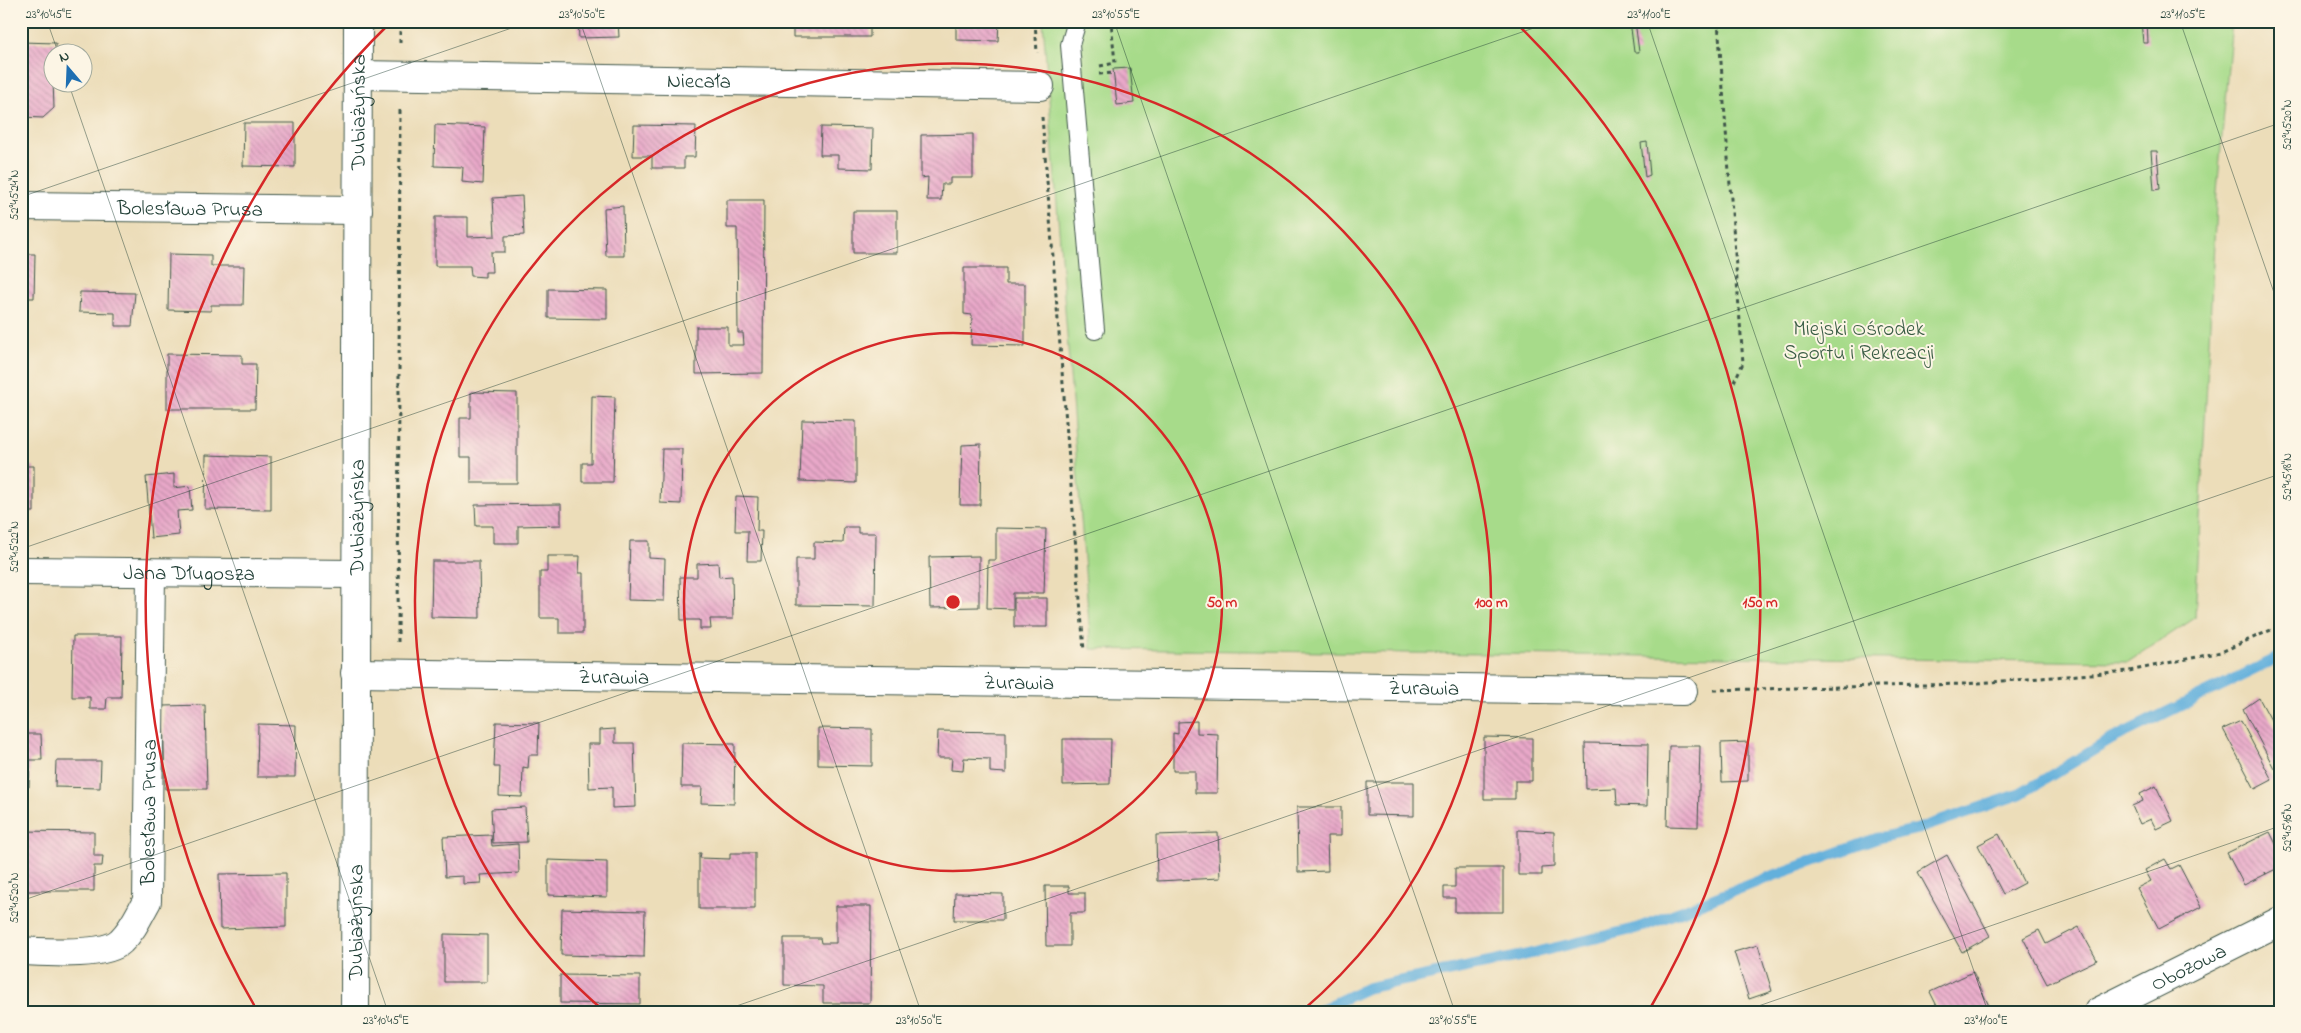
<svg xmlns="http://www.w3.org/2000/svg" width="2301" height="1033" font-family="'Indie Flower',sans-serif">
<style>
.park{fill:#a7db8a;stroke:#638c5f}
.lines{fill:none;stroke-linecap:round;stroke-linejoin:round}
.stream{stroke:#63b0dc;stroke-width:11}
.building{fill:url(#building-back-hatch)}
.lane-casing{stroke:#3e5548;stroke-width:20}
.street-casing{stroke:#3e5548;stroke-width:30}
.secondary-casing{stroke:#3e5548;stroke-width:30}
.path{stroke:#3e5548;stroke-width:3;stroke-dasharray:4 4;stroke-linecap:butt}
.lane{stroke:#fff;stroke-width:18}
.street{stroke:#fff;stroke-width:28}
.secondary{stroke:#fff;stroke-width:28}
.ticks{fill:none;stroke:#1f3d34;stroke-width:1;stroke-opacity:0.45}
.ring{fill:none;stroke:#d62828;stroke-width:2.5}
.labels{text-anchor:middle;stroke-width:4;stroke-linejoin:round;paint-order:stroke}
.street-label{font-size:21px;fill:#1f3d34;stroke:#fcf5e5}
.park-label{font-size:21px;fill:#3a5d45;stroke:#fcf5e5}
.centre{fill:#d62828;stroke:#fcf5e5;stroke-width:2.5}
.ring-label{font-size:15px;text-anchor:middle;font-weight:bold;fill:#d62828;stroke:#fcf5e5;stroke-width:4;stroke-linejoin:round;paint-order:stroke}
.neatline{fill:none;stroke:#1f3d34;stroke-width:2}
.ticks-label{font-size:12px;text-anchor:middle;fill:#1f3d34}
</style>
<defs>
<pattern id="building-back-hatch" width="6" height="6" patternUnits="userSpaceOnUse" patternTransform="scale(1.25)"><rect width="6" height="6" fill="#e9a8c9"/><path d="M-1 5l2 2M0 0l6 6M5-1l2 2" fill="none" stroke="#bc8aa4"/></pattern>
</defs>
<rect width="100%" height="100%" fill="#fcf5e5"/>
<filter id="ink" filterUnits="userSpaceOnUse"><feTurbulence type="fractalNoise" baseFrequency=".02" numOctaves="2"/><feDisplacementMap in="SourceGraphic" scale="10" xChannelSelector="R" yChannelSelector="G"/><feConvolveMatrix kernelMatrix="1 2 1 2 8 2 1 2 1" color-interpolation-filters="sRGB"/></filter>
<filter id="wash" filterUnits="userSpaceOnUse"><feTurbulence type="fractalNoise" baseFrequency=".0096" numOctaves="4" result="noise"/><feDisplacementMap in="SourceGraphic" scale="20" xChannelSelector="R" yChannelSelector="G"/><feGaussianBlur stdDeviation="1.12" result="paint"/><feColorMatrix in="noise" values="0 0 0 0 0 0 0 0 0 0 0 0 0 0 0 0 0 1.4 0 .05"/><feComposite in="paint" operator="in"/></filter>
<g filter="url(#wash)">
<rect width="100%" height="100%" fill="#ecddb9"/>
<path class="park" d="M 1043,21 L 2232,21 L 2216,204 L 2195,618 L 2128,662 L 1091,649 Z"/>
<g class="lines">
<path class="stream" d="M 1316,1012 L 1367,988 L 1521,956 L 1638,928 L 1764,879 L 1878,838 L 1918,829 L 2020,794 L 2112,739 L 2280,657"/>
</g>
<g id="blocks">
<path class="building" d="M 578,21 L 618,21 L 619,37 L 579,38 Z
M 793,21 L 870,21 L 870,37 L 793,37 Z
M 956,21 L 999,21 L 998,41 L 956,40 Z
M 1630,21 L 1635,21 L 1639,52 L 1634,52 Z
M 2141,21 L 2147,21 L 2148,43 L 2143,43 Z
M 21,42 L 56,43 L 56,52 L 52,52 L 54,108 L 43,118 L 21,117 Z
M 1130,68 L 1134,103 L 1117,105 L 1113,69 Z
M 244,123 L 295,123 L 295,167 L 243,166 Z
M 435,125 L 485,127 L 483,184 L 462,182 L 463,167 L 434,166 Z
M 634,125 L 696,126 L 695,157 L 684,157 L 684,168 L 652,168 L 652,156 L 633,156 Z
M 821,127 L 873,128 L 872,169 L 838,168 L 838,155 L 820,155 Z
M 973,134 L 973,178 L 950,178 L 950,184 L 942,184 L 941,200 L 927,200 L 928,177 L 921,178 L 921,135 Z
M 1647,142 L 1650,175 L 1645,177 L 1641,143 Z
M 2151,151 L 2157,151 L 2160,189 L 2154,190 Z
M 522,196 L 524,235 L 505,236 L 505,252 L 491,252 L 492,272 L 485,272 L 485,277 L 471,276 L 470,266 L 435,266 L 435,217 L 468,217 L 468,237 L 495,236 L 493,198 Z
M 727,200 L 764,200 L 763,373 L 696,374 L 696,327 L 728,327 L 728,345 L 744,345 L 743,333 L 738,333 L 737,228 L 727,228 Z
M 623,206 L 624,256 L 606,256 L 604,208 Z
M 853,211 L 897,211 L 897,253 L 853,253 Z
M 21,254 L 35,254 L 34,298 L 21,298 Z
M 169,254 L 211,255 L 211,266 L 244,266 L 243,305 L 211,305 L 211,311 L 168,310 Z
M 964,268 L 1006,268 L 1006,284 L 1025,284 L 1025,346 L 971,345 L 972,315 L 964,314 Z
M 548,289 L 607,290 L 607,319 L 548,318 Z
M 80,292 L 135,293 L 132,326 L 115,326 L 115,313 L 79,312 Z
M 167,354 L 242,355 L 242,364 L 256,364 L 255,409 L 167,409 Z
M 471,392 L 517,393 L 517,483 L 471,483 L 471,457 L 460,457 L 460,418 L 471,418 Z
M 592,396 L 615,397 L 613,482 L 582,482 L 582,463 L 591,463 Z
M 802,420 L 856,421 L 856,483 L 800,481 Z
M 981,444 L 980,505 L 960,505 L 962,445 Z
M 662,449 L 682,449 L 681,504 L 660,503 Z
M 206,455 L 271,457 L 271,510 L 205,509 Z
M 21,466 L 34,466 L 34,512 L 21,512 Z
M 174,474 L 174,488 L 190,486 L 192,510 L 177,511 L 179,535 L 151,538 L 146,477 Z
M 736,496 L 758,497 L 757,531 L 762,531 L 761,561 L 747,561 L 748,531 L 735,531 Z
M 561,504 L 561,525 L 518,526 L 518,543 L 493,543 L 493,526 L 476,526 L 475,505 Z
M 844,527 L 858,527 L 858,533 L 876,533 L 875,606 L 796,605 L 796,559 L 814,559 L 814,542 L 843,543 Z
M 996,528 L 1046,529 L 1044,593 L 1013,593 L 1013,609 L 987,608 L 988,560 L 996,560 Z
M 630,541 L 649,541 L 649,558 L 665,559 L 664,601 L 628,600 Z
M 547,556 L 580,556 L 579,573 L 583,573 L 583,633 L 559,633 L 559,618 L 540,618 L 540,572 L 547,572 Z
M 979,556 L 979,607 L 930,608 L 929,557 Z
M 432,561 L 479,561 L 480,618 L 431,617 Z
M 718,563 L 719,577 L 732,576 L 733,619 L 710,619 L 711,629 L 700,629 L 700,620 L 681,620 L 680,577 L 697,577 L 697,564 Z
M 1014,598 L 1047,598 L 1047,627 L 1014,627 Z
M 73,636 L 122,636 L 121,697 L 107,697 L 106,709 L 90,709 L 90,697 L 72,697 Z
M 2259,698 L 2280,737 L 2280,765 L 2274,768 L 2243,709 Z
M 205,705 L 207,789 L 165,789 L 163,706 Z
M 1197,721 L 1197,733 L 1218,734 L 1217,793 L 1195,793 L 1195,771 L 1173,771 L 1173,733 L 1178,734 L 1178,722 Z
M 2241,721 L 2272,780 L 2255,789 L 2223,729 Z
M 496,722 L 539,723 L 538,755 L 529,755 L 528,768 L 523,767 L 522,797 L 499,796 L 500,767 L 494,767 Z
M 258,724 L 296,725 L 295,777 L 257,777 Z
M 818,728 L 872,729 L 872,766 L 818,765 Z
M 615,729 L 615,743 L 634,743 L 636,807 L 612,808 L 612,787 L 589,788 L 588,744 L 600,744 L 600,730 Z
M 938,731 L 1006,732 L 1006,773 L 990,772 L 990,759 L 964,758 L 963,771 L 951,770 L 952,758 L 937,758 Z
M 21,734 L 41,734 L 42,760 L 30,760 L 29,787 L 21,787 Z
M 1484,737 L 1532,738 L 1532,781 L 1515,781 L 1515,799 L 1484,799 Z
M 1063,739 L 1111,739 L 1110,784 L 1063,785 Z
M 1748,742 L 1748,781 L 1722,782 L 1721,743 Z
M 682,743 L 735,744 L 734,804 L 701,803 L 702,787 L 681,787 Z
M 1585,743 L 1648,744 L 1647,806 L 1617,805 L 1616,788 L 1586,789 Z
M 1669,746 L 1700,746 L 1698,827 L 1667,826 Z
M 56,761 L 101,761 L 100,788 L 55,787 Z
M 1367,782 L 1414,782 L 1414,816 L 1367,815 Z
M 2156,786 L 2173,821 L 2156,829 L 2151,819 L 2140,824 L 2132,806 L 2143,801 L 2140,794 Z
M 525,807 L 527,842 L 493,843 L 491,809 Z
M 1297,807 L 1341,807 L 1341,836 L 1327,836 L 1328,871 L 1298,872 Z
M 1518,830 L 1554,832 L 1554,867 L 1542,868 L 1542,875 L 1518,875 Z
M 21,831 L 94,832 L 94,856 L 103,856 L 102,866 L 94,866 L 94,891 L 21,891 Z
M 2270,832 L 2280,852 L 2280,867 L 2266,874 L 2265,872 L 2266,874 L 2244,885 L 2227,853 Z
M 1218,833 L 1220,878 L 1157,881 L 1156,835 Z
M 1999,834 L 2024,883 L 2003,894 L 1978,845 Z
M 491,835 L 492,846 L 518,844 L 519,873 L 480,875 L 481,883 L 463,884 L 463,876 L 445,877 L 443,837 Z
M 699,853 L 701,853 L 700,858 L 730,859 L 730,853 L 755,853 L 755,909 L 699,909 Z
M 1947,855 L 1990,936 L 1962,952 L 1918,872 Z
M 2165,859 L 2171,869 L 2179,865 L 2201,907 L 2159,929 L 2137,888 L 2151,881 L 2145,870 Z
M 548,860 L 607,862 L 607,897 L 548,895 Z
M 1455,868 L 1503,868 L 1503,912 L 1455,912 L 1455,898 L 1444,898 L 1444,887 L 1455,887 Z
M 286,873 L 286,927 L 220,929 L 219,874 Z
M 1045,886 L 1069,886 L 1069,893 L 1085,893 L 1085,913 L 1070,913 L 1070,946 L 1046,946 Z
M 955,893 L 1003,894 L 1003,920 L 954,920 Z
M 836,906 L 871,906 L 870,1003 L 823,1003 L 823,986 L 784,985 L 784,938 L 820,938 L 821,943 L 836,943 Z
M 562,909 L 645,911 L 644,957 L 561,955 Z
M 2079,927 L 2097,960 L 2072,972 L 2071,971 L 2072,972 L 2047,984 L 2023,938 L 2039,930 L 2046,944 Z
M 444,934 L 487,935 L 487,982 L 444,982 Z
M 1758,945 L 1772,991 L 1749,999 L 1734,952 Z
M 1973,972 L 1992,1012 L 1940,1012 L 1930,992 Z
M 560,975 L 640,976 L 640,1004 L 560,1003 Z"/>
</g>
</g>
<g filter="url(#ink)">
<use href="#blocks" fill-opacity="0" stroke="#3e5548" stroke-width="1"/>
<g class="lines">
<defs>
<path id="lane" d="M 1077,21 L 1070,45 L 1095,330"/>
<g id="street">
<path id="s1" d="M 358,75 L 1040,86"/>
<path id="s2" d="M 21,206 L 358,210"/>
<path id="s3" d="M 21,571 L 356,574"/>
<path id="s4" d="M 355,673 L 1683,691"/>
<path id="s5" d="M 21,951 C 44,952 105,957 121,941 C 133,930 139,915 147,901 L 151,573"/>
<path id="s6" d="M 2098,1012 L 2280,921"/>
</g>
<g id="secondary">
<path id="s7" d="M 355,1012 L 358,21"/>
</g>
</defs>
<use href="#lane" class="lane-casing"/>
<use href="#street" class="street-casing"/>
<use href="#secondary" class="secondary-casing"/>
<path class="path" d="M 1035,21 L 1037,53
M 1718,21 L 1743,363 L 1733,384
M 400,43 L 400,21
M 1100,66 L 1115,63 L 1111,21
M 1099,74 L 1114,73
M 1042,117 L 1084,651
M 398,642 L 400,108
M 1714,690 L 1965,684 L 2129,671 L 2221,652 L 2280,626"/>
<use href="#lane" class="lane"/>
<use href="#street" class="street"/>
<use href="#secondary" class="secondary"/>
</g>
</g>
<path class="ticks" d="M 47,21 L 58,52M 580,21 L 921,1012M 1114,21 L 1455,1012M 1647,21 L 1988,1012M 2180,21 L 2280,310M 68,82 L 388,1012M 21,197 L 532,21M 21,549 L 1554,21M 21,901 L 2280,123M 719,1012 L 2280,474M 1741,1012 L 2280,826"/>
<g class="ring">
<circle cx="953" cy="602" r="269"/>
<path d="M604 1011A538 538 0 1 1 1302 1011"/>
<path d="M258 1012A807 807 0 0 1 392 21M1514 21A807 807 0 0 1 1648 1012"/>
</g>
<g class="labels">
<g class="street-label">
<text dy="7" stroke="none"><textPath href="#s1" startOffset="341">Niecała</textPath></text>
<text dy="7" stroke="none"><textPath href="#s7" startOffset="900">Dubiażyńska</textPath></text>
<text dy="7" stroke="none"><textPath href="#s2" startOffset="169">Bolesława Prusa</textPath></text>
<text dy="7" stroke="none"><textPath href="#s7" startOffset="495">Dubiażyńska</textPath></text>
<text dy="7" stroke="none"><textPath href="#s3" startOffset="168">Jana Długosza</textPath></text>
<text dy="7" stroke="none"><textPath href="#s4" startOffset="259">Żurawia</textPath></text>
<text dy="7" stroke="none"><textPath href="#s4" startOffset="664">Żurawia</textPath></text>
<text dy="7" stroke="none"><textPath href="#s4" startOffset="1069">Żurawia</textPath></text>
<text dy="7" stroke="none"><textPath href="#s5" startOffset="239">Bolesława Prusa</textPath></text>
<text dy="7" stroke="none"><textPath href="#s7" startOffset="90">Dubiażyńska</textPath></text>
<text dy="7" stroke="none"><textPath href="#s6" startOffset="101">Obozowa</textPath></text>
</g>
<g class="park-label">
<text x="1859" y="335">Miejski Ośrodek<tspan x="1859" dy="24">Sportu i Rekreacji</tspan></text>
</g>
</g>
<circle cx="953" cy="602" r="8" class="centre"/>
<g class="ring-label">
<text x="1222" y="607">50 m</text>
<text x="1491" y="607">100 m</text>
<text x="1760" y="607">150 m</text>
</g>
<rect width="2301" height="1033" fill="none" stroke="#fcf5e5" stroke-width="55"/>
<g transform="translate(68 68) rotate(341)"><circle r="24" fill="#fcf5e5" stroke="#a4ab9e"/>
<path d="M0-4L9 19L0 12L-9 19Z" fill="#1f6fb2"/>
<text y="-8" font-size="14" font-weight="bold" text-anchor="middle" fill="#1f3d34">N</text>
</g>
<rect x="28" y="28" width="2246" height="978" class="neatline"/>
<g class="ticks-label">
<text x="49" y="18">23°10'45"E</text>
<text x="582" y="18">23°10'50"E</text>
<text x="1116" y="18">23°10'55"E</text>
<text x="1649" y="18">23°11'00"E</text>
<text x="2183" y="18">23°11'05"E</text>
<text transform="translate(2287 125) rotate(-90)" y="4">52°45'20"N</text>
<text transform="translate(14 195) rotate(-90)" y="4">52°45'24"N</text>
<text transform="translate(2287 477) rotate(-90)" y="4">52°45'18"N</text>
<text transform="translate(14 547) rotate(-90)" y="4">52°45'22"N</text>
<text transform="translate(2287 828) rotate(-90)" y="4">52°45'16"N</text>
<text transform="translate(14 898) rotate(-90)" y="4">52°45'20"N</text>
<text x="386" y="1024">23°10'45"E</text>
<text x="919" y="1024">23°10'50"E</text>
<text x="1453" y="1024">23°10'55"E</text>
<text x="1986" y="1024">23°11'00"E</text>
</g>
</svg>
